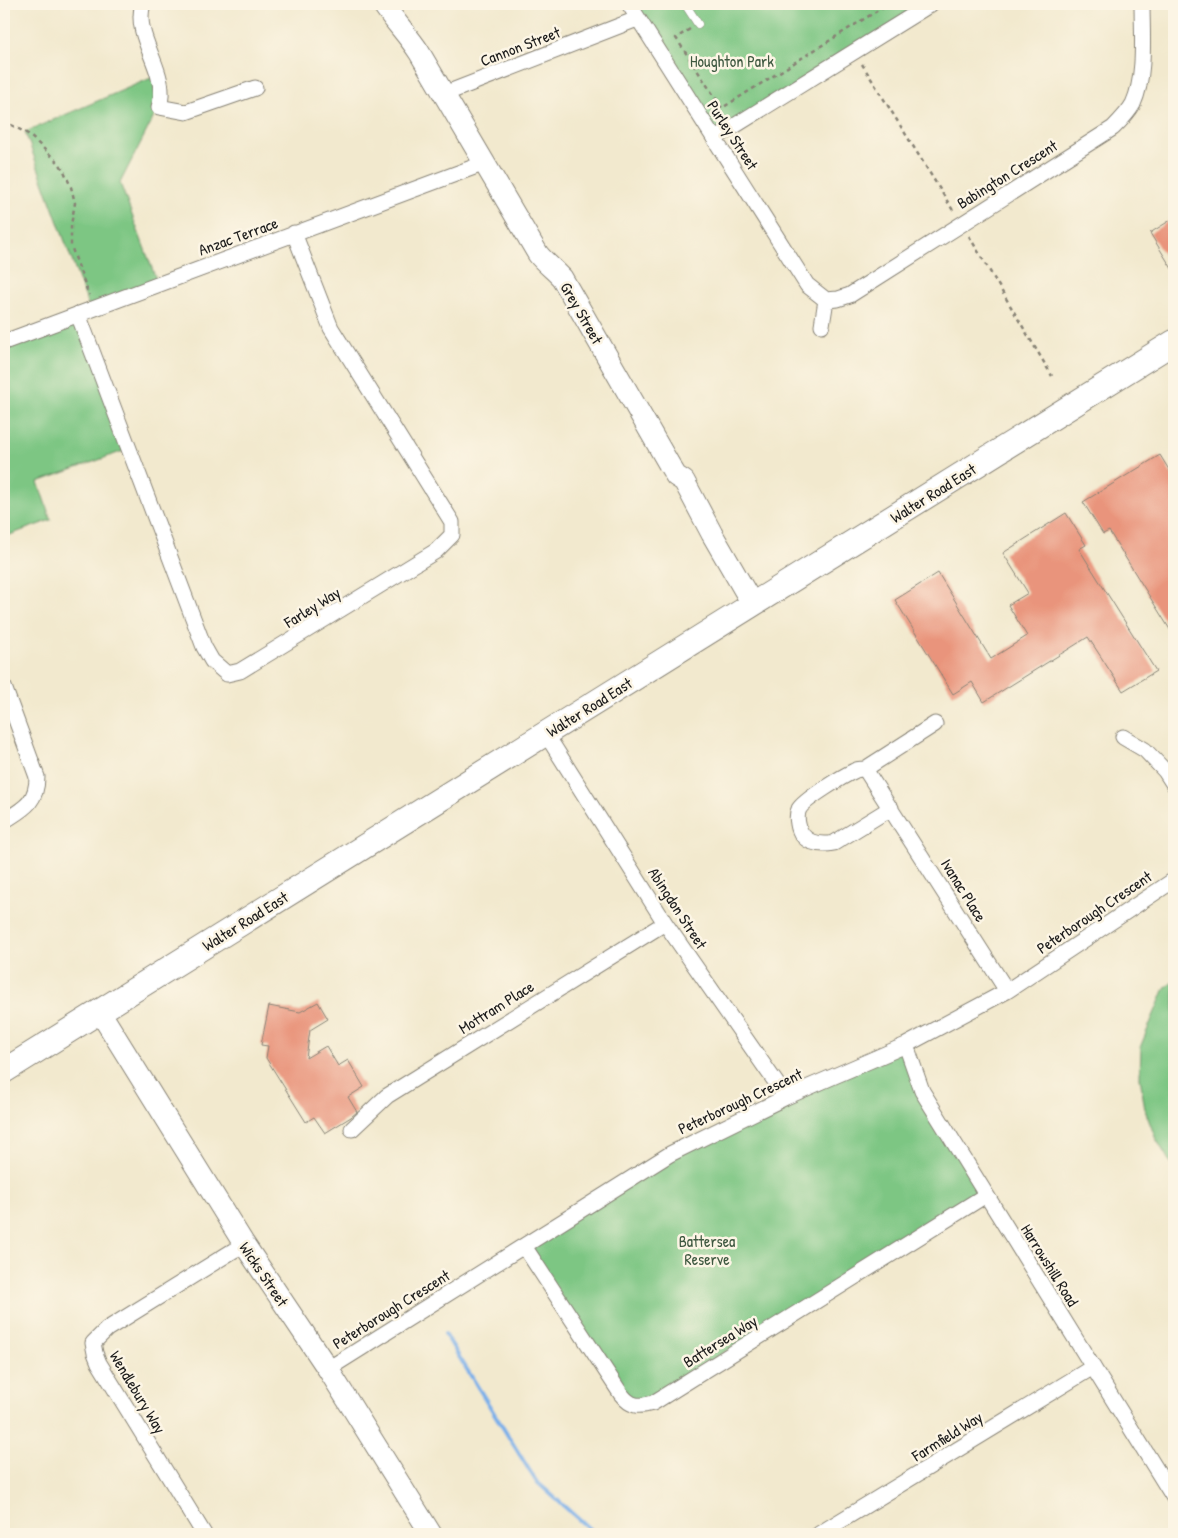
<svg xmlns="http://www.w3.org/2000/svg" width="1178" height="1538" font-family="'Patrick Hand',sans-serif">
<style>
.green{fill:#7dc683;stroke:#4c7150}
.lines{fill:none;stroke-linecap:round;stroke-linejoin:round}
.stream{stroke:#7cb0e9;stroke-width:4}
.building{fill:#e9947c}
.lane-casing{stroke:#878275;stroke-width:9}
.street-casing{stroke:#878275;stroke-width:17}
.secondary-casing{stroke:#878275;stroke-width:23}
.primary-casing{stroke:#878275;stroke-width:26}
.path{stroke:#878275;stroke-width:2.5;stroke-dasharray:4 4;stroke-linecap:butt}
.lane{stroke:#fff;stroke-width:8}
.street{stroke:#fff;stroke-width:15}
.secondary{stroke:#fff;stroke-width:21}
.primary{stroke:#fff;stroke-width:24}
.labels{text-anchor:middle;stroke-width:5;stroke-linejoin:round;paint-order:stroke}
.street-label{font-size:16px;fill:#1c1c1c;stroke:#fcf5e5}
.park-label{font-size:16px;fill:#3e5840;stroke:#fcf5e5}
</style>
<rect width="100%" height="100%" fill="#fcf5e5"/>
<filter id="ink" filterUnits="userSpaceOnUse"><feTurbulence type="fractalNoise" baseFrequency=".02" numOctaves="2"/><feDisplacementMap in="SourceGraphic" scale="10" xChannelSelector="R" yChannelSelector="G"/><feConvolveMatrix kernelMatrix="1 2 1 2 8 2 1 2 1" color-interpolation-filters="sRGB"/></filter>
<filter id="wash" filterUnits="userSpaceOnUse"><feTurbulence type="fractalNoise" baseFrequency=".0096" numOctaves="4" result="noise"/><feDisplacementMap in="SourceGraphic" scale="20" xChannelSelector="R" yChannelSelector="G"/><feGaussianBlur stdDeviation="1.12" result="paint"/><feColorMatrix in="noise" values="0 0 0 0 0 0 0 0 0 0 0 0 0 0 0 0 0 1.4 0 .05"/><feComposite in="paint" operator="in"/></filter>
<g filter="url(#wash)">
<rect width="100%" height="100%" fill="#f2e9ce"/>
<path class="green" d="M 629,4 L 931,4 L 715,138 Z
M 158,75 L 159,107 L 120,183 L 158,284 L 90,310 L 25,132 Z
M 78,314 L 129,449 L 38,482 L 51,520 L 4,537 L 4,342 Z
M 1174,981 L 1174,1169 L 1155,1137 L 1145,1110 L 1140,1077 L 1141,1045 L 1165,988 Z
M 906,1045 L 922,1091 L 986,1195 L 635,1406 L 524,1246 L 670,1154 Z"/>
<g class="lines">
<path class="stream" d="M 445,1334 L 536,1481 L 595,1534"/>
</g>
<g id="blocks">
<path class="building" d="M 1174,218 L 1174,272 L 1150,233 Z
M 1160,455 L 1174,478 L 1174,636 L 1109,531 L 1103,534 L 1083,502 Z
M 1066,513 L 1086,545 L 1079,549 L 1156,671 L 1123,691 L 1088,637 L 984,702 L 972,682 L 953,694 L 895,600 L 938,573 L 991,659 L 1027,636 L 1008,605 L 1028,593 L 1003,553 Z
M 318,1002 L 328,1019 L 310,1030 L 306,1058 L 326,1046 L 338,1066 L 348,1060 L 364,1087 L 348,1097 L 357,1112 L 351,1117 L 325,1133 L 314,1117 L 306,1122 L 266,1058 L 268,1046 L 261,1045 L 269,1006 L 300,1012 Z"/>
</g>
</g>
<g filter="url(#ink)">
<use href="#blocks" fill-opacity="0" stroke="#878275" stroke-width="1"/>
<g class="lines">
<defs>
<path id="lane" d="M 685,4 L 698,24"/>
<path id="street" d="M 143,4 C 133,34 163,65 161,96 C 161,100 160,104 159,107 L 186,112 L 255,88
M 629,4 L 807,285 L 826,300 L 838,299 L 850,295 L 1113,128 C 1120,121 1128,113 1133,104 C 1146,76 1142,34 1142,4
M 444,94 L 637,19
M 715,138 L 931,4
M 78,314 L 204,647 L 212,661 L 227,674 L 240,671 L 436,551 L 452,535 L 452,522 L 331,328 L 294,233
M 822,325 L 826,300
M 4,342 L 485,163
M 4,687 L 37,777 C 37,803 23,809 4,821
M 546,734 L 665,923 L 786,1097
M 1123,737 L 1145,750 L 1165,771 L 1174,785
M 865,769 L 935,724
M 891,808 L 834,843 C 819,846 801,843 798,824 C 797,819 797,813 799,809 C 804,800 843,776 854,771 C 857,769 861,769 865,769 L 1007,991
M 906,1045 L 922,1091 L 1174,1498
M 352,1129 L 387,1096 L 665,923
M 524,1246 L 621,1394 C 631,1407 638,1407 653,1403 L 986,1195
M 328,1369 L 670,1154 L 786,1097 L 906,1045 L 1007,991 L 1174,880
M 204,1534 L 99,1363 L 95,1353 L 93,1343 L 107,1329 L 244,1244
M 819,1534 L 1093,1367"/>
<path id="secondary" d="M 383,4 C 394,21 408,35 419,52 L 538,254 C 545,263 554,269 562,278 L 670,466 L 676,476 L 684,481 L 712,534 L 753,605
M 100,1012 L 244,1244 L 328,1369 L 431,1534"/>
<path id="primary" d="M 4,1071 L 1174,342"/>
</defs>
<use href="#lane" class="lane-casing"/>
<use href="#street" class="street-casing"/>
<use href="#secondary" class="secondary-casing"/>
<use href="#primary" class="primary-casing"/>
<path class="path" d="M 690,29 L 676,38 L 722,108 L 888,4
M 862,64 L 954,212
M 4,121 L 28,134 L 59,163 L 64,171 L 71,187 L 75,203 L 71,225 L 71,246 L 89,295
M 969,236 L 1052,376"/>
<use href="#lane" class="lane"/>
<use href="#street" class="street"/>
<use href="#secondary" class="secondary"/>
<use href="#primary" class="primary"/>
</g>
</g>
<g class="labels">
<g class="street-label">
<text transform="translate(520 46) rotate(-21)" y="6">Cannon Street</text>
<text transform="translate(733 135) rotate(57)" y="6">Purley Street</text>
<text transform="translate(1007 174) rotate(-32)" y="6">Babington Crescent</text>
<text transform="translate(238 236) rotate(-20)" y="6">Anzac Terrace</text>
<text transform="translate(582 313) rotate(60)" y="6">Grey Street</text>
<text transform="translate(933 493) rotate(-32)" y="6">Walter Road East</text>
<text transform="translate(312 607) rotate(-32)" y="6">Farley Way</text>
<text transform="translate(589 707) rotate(-32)" y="6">Walter Road East</text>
<text transform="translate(964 890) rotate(58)" y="6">Ivanac Place</text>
<text transform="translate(678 908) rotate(57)" y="6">Abingdon Street</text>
<text transform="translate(1094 912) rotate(-34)" y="6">Peterborough Crescent</text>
<text transform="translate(245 921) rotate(-32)" y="6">Walter Road East</text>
<text transform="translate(496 1007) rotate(-32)" y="6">Mottram Place</text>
<text transform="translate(740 1101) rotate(-25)" y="6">Peterborough Crescent</text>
<text transform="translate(1050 1265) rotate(58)" y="6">Harrowshill Road</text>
<text transform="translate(264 1274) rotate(56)" y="6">Wicks Street</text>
<text transform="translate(391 1309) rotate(-32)" y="6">Peterborough Crescent</text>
<text transform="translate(720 1341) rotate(-32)" y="6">Battersea Way</text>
<text transform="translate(138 1392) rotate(59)" y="6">Wendlebury Way</text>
<text transform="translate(947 1436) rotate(-32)" y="6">Farmfield Way</text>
</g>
<g class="park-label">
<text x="732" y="67">Houghton Park</text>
<text x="707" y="1247">Battersea<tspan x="707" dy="18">Reserve</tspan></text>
</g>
</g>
<rect width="1178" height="1538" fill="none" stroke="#fcf5e5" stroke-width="20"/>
</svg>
